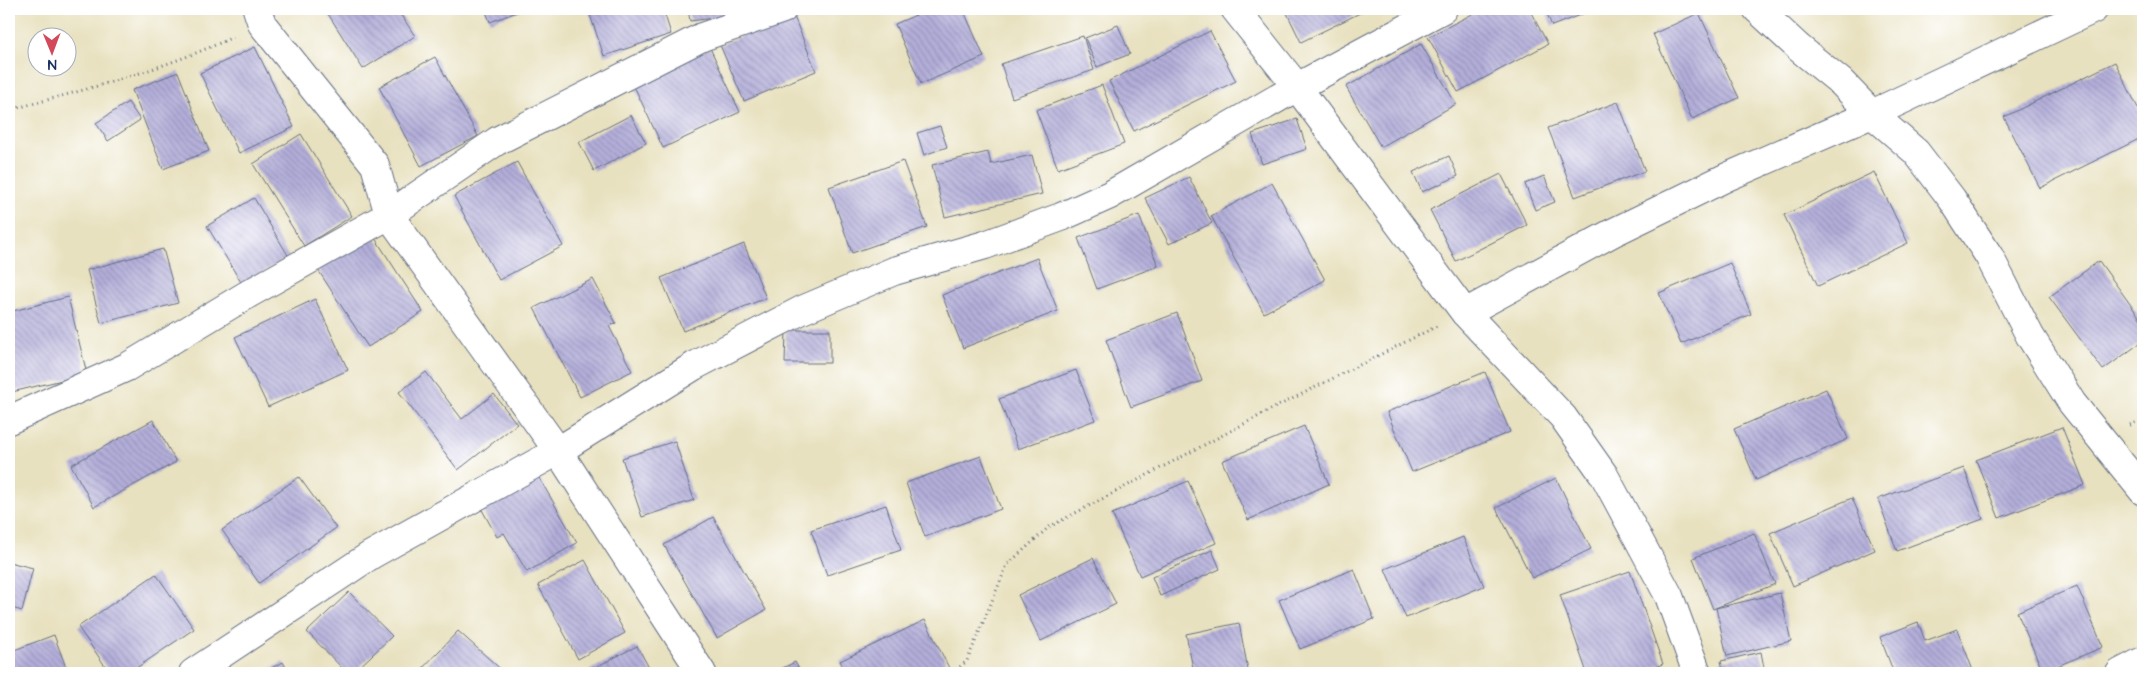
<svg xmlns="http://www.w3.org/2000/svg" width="2152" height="682" font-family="'Architects Daughter',sans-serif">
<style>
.building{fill:url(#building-back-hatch)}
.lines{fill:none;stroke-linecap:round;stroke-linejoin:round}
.minor-casing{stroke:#636d80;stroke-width:30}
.path{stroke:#636d80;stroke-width:3;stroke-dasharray:1 4;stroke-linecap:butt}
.minor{stroke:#fff;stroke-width:28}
</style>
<defs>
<pattern id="building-back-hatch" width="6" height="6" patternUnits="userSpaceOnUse" patternTransform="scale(1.25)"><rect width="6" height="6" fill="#b4afda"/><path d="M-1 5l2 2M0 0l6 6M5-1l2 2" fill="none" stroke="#928fb4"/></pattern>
</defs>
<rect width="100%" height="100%" fill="#fff"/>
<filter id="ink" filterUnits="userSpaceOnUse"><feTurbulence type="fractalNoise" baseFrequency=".02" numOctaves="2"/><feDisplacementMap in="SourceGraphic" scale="10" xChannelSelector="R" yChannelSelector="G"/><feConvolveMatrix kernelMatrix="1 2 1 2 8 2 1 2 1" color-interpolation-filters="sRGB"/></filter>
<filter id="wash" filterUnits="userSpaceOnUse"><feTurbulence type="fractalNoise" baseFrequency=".0096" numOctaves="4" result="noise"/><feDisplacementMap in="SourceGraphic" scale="20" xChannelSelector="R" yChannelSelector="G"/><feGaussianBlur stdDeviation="1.12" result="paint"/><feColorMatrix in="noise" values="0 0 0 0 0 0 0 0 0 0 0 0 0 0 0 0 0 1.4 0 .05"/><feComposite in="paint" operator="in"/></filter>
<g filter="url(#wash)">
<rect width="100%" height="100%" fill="#e8e1bf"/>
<g id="blocks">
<path class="building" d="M 325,9 L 397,9 L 415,36 L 363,69 Z
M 485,9 L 525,9 L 490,22 Z
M 588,9 L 663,9 L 671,34 L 604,56 Z
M 688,9 L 762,9 L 762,12 L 690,21 Z
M 930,9 L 963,9 L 984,57 L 921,84 L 895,24 Z
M 1285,9 L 1363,9 L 1364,11 L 1301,42 Z
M 1482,9 L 1529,9 L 1548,44 L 1458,92 L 1428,37 Z
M 1545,9 L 1595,9 L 1552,26 Z
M 1699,13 L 1739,98 L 1692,119 L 1653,34 Z
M 793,14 L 816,71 L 744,101 L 720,45 Z
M 1118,25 L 1130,54 L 1097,67 L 1085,38 Z
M 1210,31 L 1236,81 L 1134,131 L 1109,81 Z
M 1083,36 L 1094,70 L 1012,98 L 1001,64 Z
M 1421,44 L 1456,104 L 1381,147 L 1346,87 Z
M 255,47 L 294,127 L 239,153 L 200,73 Z
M 710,48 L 740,112 L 663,148 L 633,84 Z
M 435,57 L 478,136 L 421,166 L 379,87 Z
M 2115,62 L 2143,118 L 2143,137 L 2040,188 L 2004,117 Z
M 178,72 L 209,151 L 163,169 L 132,90 Z
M 1102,85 L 1124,144 L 1058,169 L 1036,110 Z
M 128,102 L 140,120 L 108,141 L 96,123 Z
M 1618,102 L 1645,171 L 1575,197 L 1548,128 Z
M 631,115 L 646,143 L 594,171 L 579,142 Z
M 1297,119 L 1307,149 L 1262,164 L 1252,134 Z
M 940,126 L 947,147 L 924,155 L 917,133 Z
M 301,134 L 352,216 L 304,246 L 253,164 Z
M 988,152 L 991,164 L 1032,155 L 1042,194 L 945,217 L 932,165 Z
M 1449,156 L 1458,176 L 1422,192 L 1413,172 Z
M 903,161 L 927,227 L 852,253 L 829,187 Z
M 517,162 L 563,246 L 499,280 L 454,196 Z
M 1874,172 L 1908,243 L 1818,286 L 1784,215 Z
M 1501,174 L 1527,225 L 1456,261 L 1430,210 Z
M 1544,176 L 1555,202 L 1535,210 L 1525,184 Z
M 1189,177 L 1212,223 L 1169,244 L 1145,198 Z
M 1272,183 L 1325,280 L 1264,313 L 1211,216 Z
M 254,198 L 289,257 L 242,284 L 207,226 Z
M 1139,215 L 1158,266 L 1097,289 L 1078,238 Z
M 373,235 L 423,312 L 368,347 L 318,270 Z
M 744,244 L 766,298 L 683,331 L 661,278 Z
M 163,249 L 178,303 L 101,323 L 87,270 Z
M 1037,258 L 1058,311 L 963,348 L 942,295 Z
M 2099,261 L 2143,322 L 2143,341 L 2103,370 L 2049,297 Z
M 1730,263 L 1751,314 L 1681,344 L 1659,293 Z
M 593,279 L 616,323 L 609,326 L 632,371 L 580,397 L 534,308 Z
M 68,297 L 87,374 L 12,392 L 9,381 L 9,312 Z
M 315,299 L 348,370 L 268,407 L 235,337 Z
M 1177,313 L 1202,381 L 1131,407 L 1106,340 Z
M 786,330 L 830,330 L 830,363 L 785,363 Z
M 1076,370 L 1095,420 L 1018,449 L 999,399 Z
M 426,372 L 462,419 L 494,394 L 517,424 L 458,470 L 399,392 Z
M 1485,372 L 1510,432 L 1412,472 L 1387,412 Z
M 1826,389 L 1848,439 L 1756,480 L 1734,429 Z
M 153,420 L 176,462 L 94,507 L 71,465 Z
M 1304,426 L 1329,484 L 1248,520 L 1222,461 Z
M 2062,427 L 2085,485 L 1999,518 L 1976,460 Z
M 675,441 L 694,500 L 642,517 L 622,458 Z
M 981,456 L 1001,509 L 925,537 L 906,483 Z
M 1964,468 L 1983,519 L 1897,551 L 1878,499 Z
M 538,476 L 577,543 L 527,572 L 504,533 L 497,537 L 481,508 Z
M 299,477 L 336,528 L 259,583 L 222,530 Z
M 1556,478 L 1591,549 L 1532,578 L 1496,508 Z
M 1188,481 L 1216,543 L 1140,576 L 1112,514 Z
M 1852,498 L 1875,550 L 1793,586 L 1770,533 Z
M 886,505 L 901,550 L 827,575 L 811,530 Z
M 713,517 L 766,610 L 717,638 L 664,545 Z
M 1754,533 L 1775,584 L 1713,609 L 1693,558 Z
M 1463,537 L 1484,586 L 1406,618 L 1385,569 Z
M 1212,550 L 1220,569 L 1160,596 L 1152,577 Z
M 1093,558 L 1116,604 L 1041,641 L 1018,595 Z
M 585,560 L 625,633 L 578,659 L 538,585 Z
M 9,562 L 33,568 L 22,611 L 9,607 Z
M 1354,569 L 1374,619 L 1300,649 L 1279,600 Z
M 1630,571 L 1663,664 L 1638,673 L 1587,673 L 1560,595 Z
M 156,574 L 194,629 L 129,673 L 110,673 L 78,627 Z
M 2077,586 L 2103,647 L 2043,672 L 2017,612 Z
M 349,592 L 392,636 L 353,673 L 347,673 L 307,632 Z
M 1780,593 L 1791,641 L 1727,656 L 1716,608 Z
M 925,620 L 950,670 L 943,673 L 846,673 L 840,661 Z
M 1918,622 L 1925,641 L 1957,629 L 1974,673 L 1894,673 L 1880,637 Z
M 1239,623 L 1248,670 L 1230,673 L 1194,673 L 1186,634 Z
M 458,631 L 505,673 L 422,673 L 420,671 Z
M 54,635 L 68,673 L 45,673 L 44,671 L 37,673 L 9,673 L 9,652 Z
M 637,646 L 652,673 L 589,673 L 588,671 Z
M 1761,652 L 1765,673 L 1724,673 L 1721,661 Z
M 283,662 L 289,673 L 262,673 Z
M 795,662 L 801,673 L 773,673 Z"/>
</g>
</g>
<g filter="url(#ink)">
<use href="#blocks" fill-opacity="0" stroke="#636d80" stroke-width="1"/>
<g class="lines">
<defs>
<path id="minor" d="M 257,9 L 262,24 L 375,165 L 389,215 L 558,451 L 702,673
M 1235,9 L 1297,87 L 1465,313 L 1563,417 L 1604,475 L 1669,596 L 1697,673
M 1757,9 L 1799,48 L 1841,82 L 1872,114 L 1916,152 L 1952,199 L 1989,256 L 2030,336 L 2072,403 L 2143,491
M 1465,313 L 1612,233 L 1727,177 L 1872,114 L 2094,9
M 9,420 L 127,367 L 250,293 L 389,215 L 497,141 L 702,37 L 783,9
M 193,673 L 371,555 L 558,451 L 694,366 L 802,310 L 894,271 L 985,245 L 1061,217 L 1110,195 L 1297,87 L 1443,9
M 2120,673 L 2143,661"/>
</defs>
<use href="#minor" class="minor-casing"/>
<path class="path" d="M 9,110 C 85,90 162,70 233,37
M 2130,425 L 2143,420
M 952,673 L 967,661 L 1007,565 L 1049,527 L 1274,408 L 1437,326"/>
<use href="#minor" class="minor"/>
</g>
</g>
<rect width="2152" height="682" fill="none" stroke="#fff" stroke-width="30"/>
<g transform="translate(52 52) rotate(179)"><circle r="24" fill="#ffffff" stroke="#a4acbf"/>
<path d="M0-4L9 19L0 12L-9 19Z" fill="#d1495b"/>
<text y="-8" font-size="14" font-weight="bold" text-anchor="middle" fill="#1b2f5e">N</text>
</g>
</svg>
